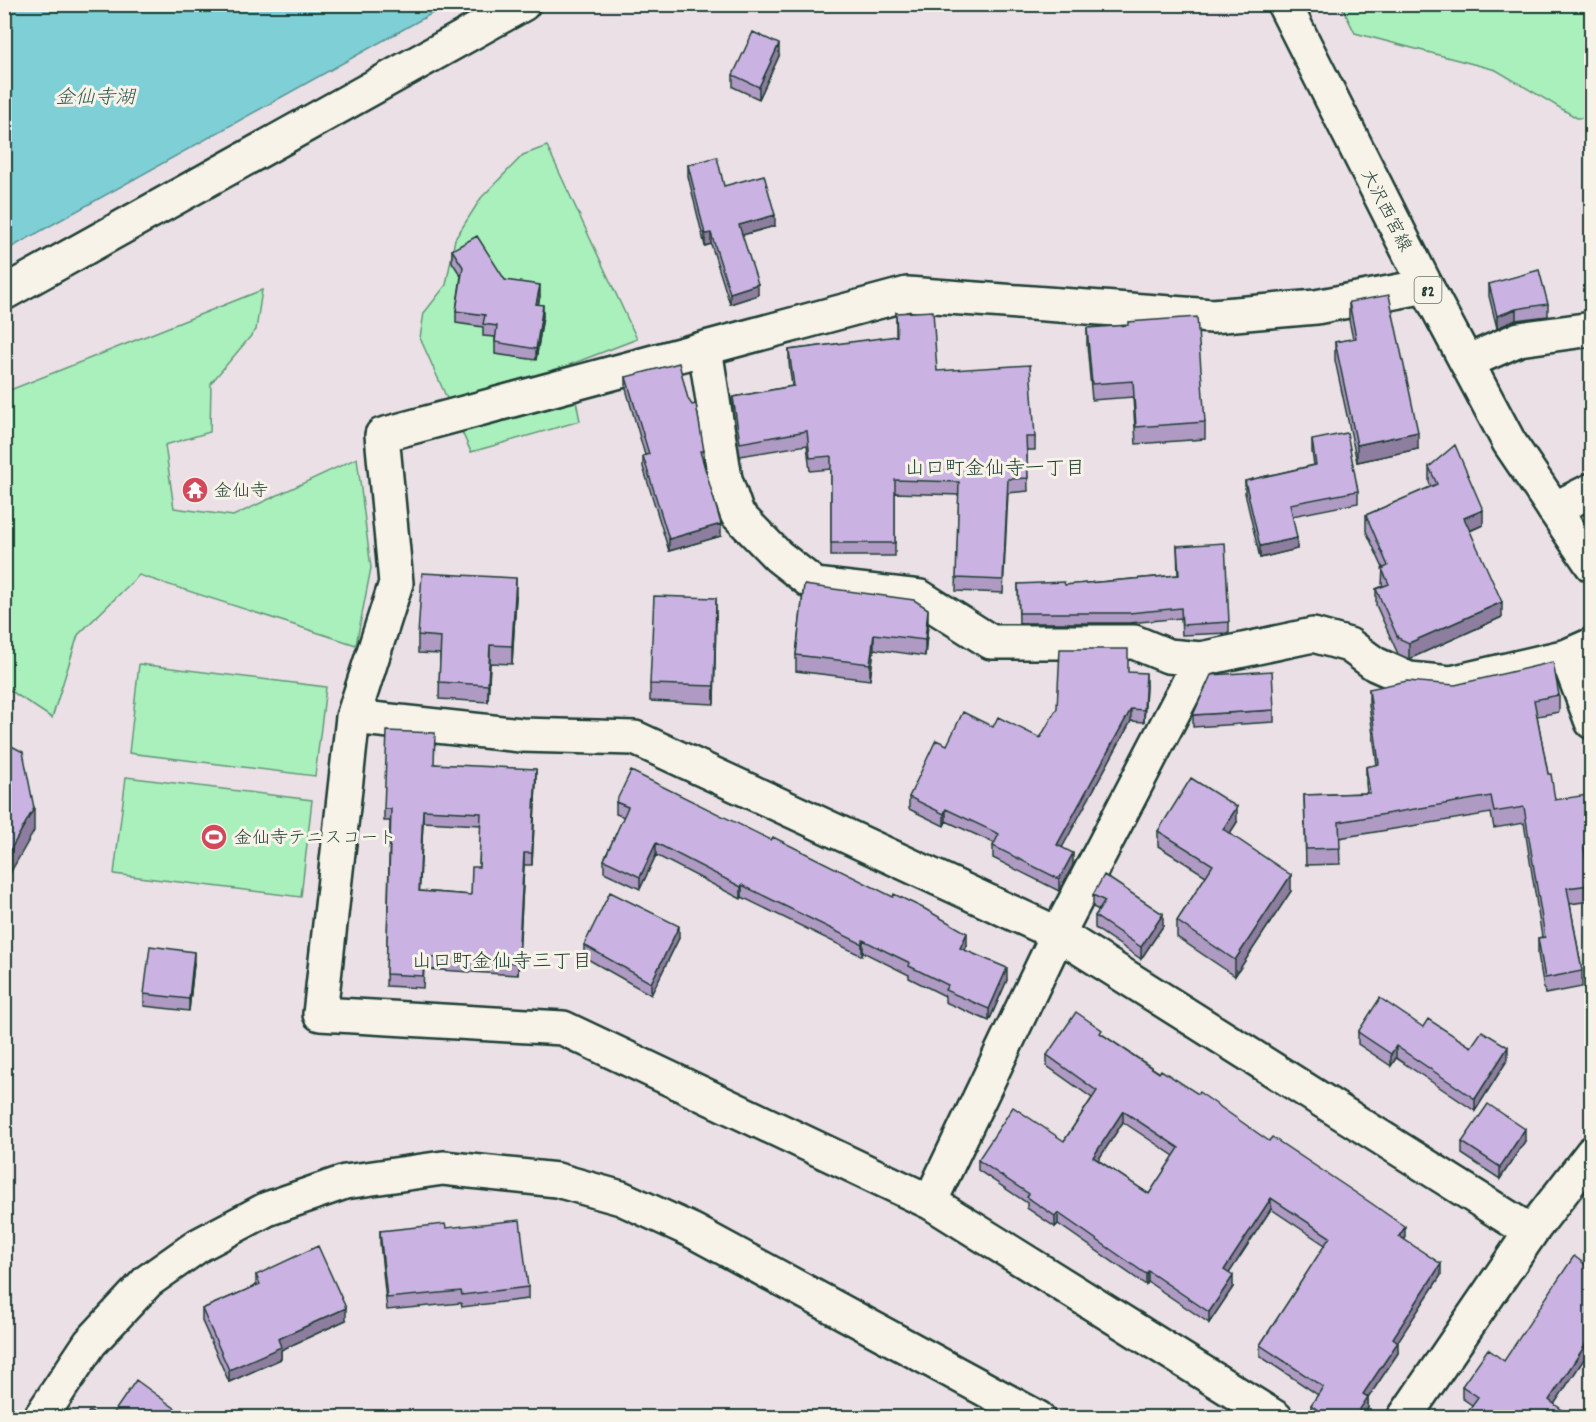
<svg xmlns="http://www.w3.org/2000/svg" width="1596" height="1422" font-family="Dekko,'Klee One',sans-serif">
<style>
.green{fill:#a9f0bd;stroke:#649678;stroke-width:1.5}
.water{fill:#7ecfd6;stroke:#589595;stroke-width:1.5}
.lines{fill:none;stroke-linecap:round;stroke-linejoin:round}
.minor-casing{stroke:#1f3d34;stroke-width:38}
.major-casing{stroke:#1f3d34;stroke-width:38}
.minor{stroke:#f7f3e8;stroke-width:33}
.major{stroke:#f7f3e8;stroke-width:33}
.wall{fill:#ae9ac2;stroke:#1f3d34;stroke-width:1.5;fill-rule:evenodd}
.shaded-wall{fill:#8d7d9e;stroke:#1f3d34;stroke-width:1.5}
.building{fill:#cab3e2;stroke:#1f3d34;stroke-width:1.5;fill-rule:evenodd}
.labels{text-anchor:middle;stroke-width:6;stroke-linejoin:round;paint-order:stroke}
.shield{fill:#f7f3e8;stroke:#60746a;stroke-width:1.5}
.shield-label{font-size:16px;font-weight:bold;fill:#1f3d34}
.street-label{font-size:18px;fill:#1f3d34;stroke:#f7f3e8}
.poi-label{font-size:18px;fill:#1f3d34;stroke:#f7f3e8;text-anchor:start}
.water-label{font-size:20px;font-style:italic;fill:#325a54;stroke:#f7f3e8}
.neighbourhood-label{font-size:20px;fill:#1f3d34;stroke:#f7f3e8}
</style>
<rect width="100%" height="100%" fill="#eae0e6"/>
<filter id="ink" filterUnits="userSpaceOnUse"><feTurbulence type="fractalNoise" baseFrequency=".0167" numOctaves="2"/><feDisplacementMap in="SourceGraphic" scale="12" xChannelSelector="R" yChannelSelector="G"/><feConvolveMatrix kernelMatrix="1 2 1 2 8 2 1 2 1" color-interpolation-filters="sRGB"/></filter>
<g filter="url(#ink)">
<path class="green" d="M 1341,5 L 1591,5 L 1591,118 L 1577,118 L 1496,70 L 1355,33 Z
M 547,146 L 637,339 L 569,365 L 580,421 L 471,452 L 420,338 L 424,313 L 446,285 L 455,239 L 481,198 L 523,155 Z
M 262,290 L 256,330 L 211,383 L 210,432 L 165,445 L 174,508 L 233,516 L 357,458 L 371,568 L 356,645 L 139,575 L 78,635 L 52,718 L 5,687 L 5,392 Z
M 139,664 L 326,687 L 315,776 L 129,753 Z
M 126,777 L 312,800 L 301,897 L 114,874 Z"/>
<path class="water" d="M 5,4 L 447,4 L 447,5 L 5,251 Z"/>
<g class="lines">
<defs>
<path id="minor" d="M 4,293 L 523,4
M 705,348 L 725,479 L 737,514 L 778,556 L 815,585 L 920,597 L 991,642 L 1134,642 L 1168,656 L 1201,659 L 1313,635 L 1349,645 L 1375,664 L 1409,679 L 1451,683 L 1567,656 L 1592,645
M 1467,362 L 1519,339 L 1592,329
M 1554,509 L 1592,490
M 1567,656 L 1592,722
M 353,717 L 396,583 L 382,435 L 907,294 L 1212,316 L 1316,307 L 1426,286
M 930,1202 L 1058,934 L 1201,659
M 40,1418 L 90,1343 L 148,1281 L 199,1245 L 267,1209 L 345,1182 L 443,1168 L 557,1180 L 621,1198 L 693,1231 L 1038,1418
M 1276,1418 L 930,1202 L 563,1028 L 320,1014 L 353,717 L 521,735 L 635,738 L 1058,934 L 1531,1232
M 1404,1418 L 1531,1232 L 1592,1153"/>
<path id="major" d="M 1284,4 L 1426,286 L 1509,442 L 1592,565"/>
</defs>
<use href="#minor" class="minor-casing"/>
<use href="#major" class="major-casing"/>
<use href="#minor" class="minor"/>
<use href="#major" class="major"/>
</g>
<path class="wall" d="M 779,56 L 759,99 L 733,87 L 733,75 Z
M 688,165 L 724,186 L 775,226 L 742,235 L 758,295 L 730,304 L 711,244 L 705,246 L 688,176 Z
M 452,250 L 505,280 L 540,296 L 538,304 L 543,316 L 536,360 L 495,354 L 495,337 L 483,336 L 483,327 L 456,323 L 456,311 L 461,276 L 452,262 Z
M 1489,284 L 1548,304 L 1548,316 L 1516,320 L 1497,328 L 1489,296 Z
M 1349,302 L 1418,449 L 1357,462 L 1335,360 L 1335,342 L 1353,339 L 1349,320 Z
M 896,313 L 937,371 L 1035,437 L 1035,450 L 1027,450 L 1028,491 L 1008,493 L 1003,593 L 956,591 L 959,495 L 895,493 L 895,556 L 831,556 L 831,469 L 810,471 L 807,445 L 740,456 L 733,410 L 733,397 L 792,386 L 789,363 L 789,350 L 896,337 Z
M 1087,328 L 1205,422 L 1205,439 L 1136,444 L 1133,397 L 1092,400 L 1087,344 Z
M 626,377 L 688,399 L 704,451 L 703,463 L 721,536 L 669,551 L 643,467 L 643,456 L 645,455 L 626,389 Z
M 1312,440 L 1358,491 L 1358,503 L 1292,516 L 1297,549 L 1260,558 L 1245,493 L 1245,481 L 1314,465 L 1312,452 Z
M 1429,467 L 1483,525 L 1470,531 L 1502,617 L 1409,659 L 1398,654 L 1376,605 L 1376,589 L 1383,586 L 1382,584 L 1383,568 L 1366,531 L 1366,515 L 1431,487 L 1429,482 Z
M 1177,546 L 1229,622 L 1229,633 L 1182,635 L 1181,618 L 1129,623 L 1019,623 L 1018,584 L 1065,585 L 1178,575 Z
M 804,585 L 928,624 L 925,656 L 874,649 L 870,680 L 796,671 L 796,655 Z
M 516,596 L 512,664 L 490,663 L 488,702 L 439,699 L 440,654 L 418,653 L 418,635 Z
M 716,616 L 714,704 L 650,701 L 650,684 Z
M 1128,672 L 1146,685 L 1144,722 L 1131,721 L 1062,847 L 1073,865 L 1059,891 L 993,858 L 993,846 L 994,843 L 946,821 L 944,826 L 909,809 L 909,797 L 947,745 L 993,727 L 1040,738 Z
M 1369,689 L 1559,695 L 1559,712 L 1537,716 L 1548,774 L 1555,800 L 1592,820 L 1592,863 L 1586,864 L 1590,885 L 1590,901 L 1570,904 L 1582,971 L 1582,987 L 1545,994 L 1538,954 L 1538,938 L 1542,937 L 1524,823 L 1494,828 L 1491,813 L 1339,838 L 1340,864 L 1306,865 L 1304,795 L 1367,793 L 1366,783 L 1366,767 L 1377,765 L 1369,705 Z
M 1274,710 L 1274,722 L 1193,727 L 1193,715 Z
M 435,764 L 536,781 L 532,865 L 524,865 L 518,975 L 424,969 L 423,988 L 386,986 L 390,821 L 384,821 L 384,809 ZM 423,822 L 481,825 L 479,867 L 471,895 L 419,891 Z
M 616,802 L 967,945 L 965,950 L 1007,980 L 989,1021 L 945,1002 L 945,996 L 909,978 L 909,975 L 863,952 L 862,956 L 742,897 L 741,899 L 656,855 L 640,889 L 604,872 L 604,860 L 624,817 L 616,814 Z
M 1237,822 L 1230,833 L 1291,891 L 1235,976 L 1177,937 L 1177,921 L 1206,876 L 1158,846 L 1158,831 Z
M 1093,895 L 1163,926 L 1141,959 L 1095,928 L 1095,916 L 1099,910 L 1093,907 Z
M 679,938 L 651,995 L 584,957 L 584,945 Z
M 194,964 L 189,1011 L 144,1006 L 144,994 Z
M 1423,1027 L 1471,1047 L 1508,1059 L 1475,1111 L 1396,1058 L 1391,1066 L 1358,1044 L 1358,1032 Z
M 1102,1034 L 1405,1237 L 1404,1239 L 1441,1275 L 1397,1342 L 1398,1353 L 1368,1398 L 1368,1408 L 1361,1418 L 1313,1418 L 1311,1416 L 1311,1405 L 1318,1395 L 1260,1356 L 1260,1345 L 1325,1245 L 1271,1209 L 1229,1273 L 1233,1287 L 1209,1323 L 1148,1282 L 1146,1285 L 1058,1224 L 1055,1227 L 1027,1208 L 1027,1203 L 978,1170 L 978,1160 L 1064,1141 L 1092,1098 L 1047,1066 L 1047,1055 ZM 1123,1122 L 1174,1156 L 1149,1194 L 1098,1160 Z
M 1525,1141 L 1500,1179 L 1462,1154 L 1462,1142 Z
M 380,1231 L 528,1287 L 528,1299 L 462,1307 L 461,1303 L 387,1310 L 380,1243 Z
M 256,1275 L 346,1320 L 281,1350 L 281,1359 L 229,1382 L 202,1321 L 202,1309 L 256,1286 Z
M 1592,1347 L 1554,1404 L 1472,1405 L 1462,1398 L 1462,1386 L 1504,1361 Z"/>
<path class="shaded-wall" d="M 779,44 L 779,56 L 759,99 L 759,87 Z
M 775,215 L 775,226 L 739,236 L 739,225 Z
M 711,233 L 711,244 L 705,246 L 705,234 Z
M 758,284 L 758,295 L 730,304 L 730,293 Z
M 540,285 L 540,296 L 536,316 L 536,304 Z
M 543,305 L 543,316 L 536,360 L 536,349 Z
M 1516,309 L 1516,320 L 1497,328 L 1497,316 Z
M 1418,432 L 1418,449 L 1357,462 L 1357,445 Z
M 1483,510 L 1483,525 L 1464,533 L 1464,518 Z
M 721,524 L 721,536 L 669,551 L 669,539 Z
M 1297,538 L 1297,549 L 1260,558 L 1260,546 Z
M 516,578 L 516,596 L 512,664 L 512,646 Z
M 716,598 L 716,616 L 714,704 L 714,686 Z
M 1502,602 L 1502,617 L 1409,659 L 1409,643 Z
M 928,609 L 928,624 L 925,656 L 925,640 Z
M 874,634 L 874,649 L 870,680 L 870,664 Z
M 490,645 L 490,663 L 488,702 L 488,685 Z
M 1146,673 L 1146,685 L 1144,722 L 1144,710 Z
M 1131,709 L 1131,721 L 1057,857 L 1057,845 Z
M 536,769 L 536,781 L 532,865 L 532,853 Z
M 1237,807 L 1237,822 L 1223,844 L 1223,829 Z
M 34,808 L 34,831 L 4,884 L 4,861 Z
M 946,809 L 946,821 L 944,826 L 944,814 Z
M 423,810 L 423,822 L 419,903 L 419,891 Z
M 656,843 L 656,855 L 640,889 L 640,877 Z
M 524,853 L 524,865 L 518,975 L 518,963 Z
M 1073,853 L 1073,865 L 1059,891 L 1059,879 Z
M 1291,875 L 1291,891 L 1235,976 L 1235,960 Z
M 742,885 L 742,897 L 741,899 L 741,887 Z
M 1163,914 L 1163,926 L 1141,959 L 1141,947 Z
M 679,926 L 679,938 L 651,995 L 651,983 Z
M 967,933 L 967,945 L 960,959 L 960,948 Z
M 863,940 L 863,952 L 862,956 L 862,944 Z
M 194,952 L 194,964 L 189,1011 L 189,999 Z
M 1007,968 L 1007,980 L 989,1021 L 989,1009 Z
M 1396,1046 L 1396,1058 L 1391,1066 L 1391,1054 Z
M 1508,1047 L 1508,1059 L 1475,1111 L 1475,1099 Z
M 1123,1111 L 1123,1122 L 1093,1168 L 1093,1157 Z
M 1525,1129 L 1525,1141 L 1500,1179 L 1500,1167 Z
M 1271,1198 L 1271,1209 L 1224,1281 L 1224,1270 Z
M 1058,1213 L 1058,1224 L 1055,1227 L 1055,1216 Z
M 1405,1227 L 1405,1237 L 1399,1247 L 1399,1236 Z
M 1441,1264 L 1441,1275 L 1393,1349 L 1393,1338 Z
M 1148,1271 L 1148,1282 L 1146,1285 L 1146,1274 Z
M 1233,1276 L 1233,1287 L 1209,1323 L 1209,1312 Z
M 346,1308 L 346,1320 L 281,1350 L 281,1359 L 229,1382 L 229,1370 L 278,1339 Z
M 1592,1335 L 1592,1347 L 1549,1412 L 1549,1400 Z
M 1398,1342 L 1398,1353 L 1368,1398 L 1368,1408 L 1361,1418 L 1354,1418 L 1363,1394 Z"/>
<path class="building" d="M 753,32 L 779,44 L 759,87 L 733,75 Z
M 717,157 L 724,186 L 764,175 L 775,215 L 739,225 L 758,284 L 730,293 L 711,233 L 705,234 L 688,165 Z
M 477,236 L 505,280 L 540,285 L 536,304 L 543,305 L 536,349 L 495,342 L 497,326 L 483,324 L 485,315 L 456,311 L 463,267 L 452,250 Z
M 1539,270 L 1548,304 L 1516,309 L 1497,316 L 1489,284 Z
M 1389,295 L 1418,432 L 1357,445 L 1335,342 L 1356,338 L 1349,302 Z
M 933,311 L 937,371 L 1030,365 L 1035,437 L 1026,437 L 1028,478 L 1008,479 L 1003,580 L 956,578 L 959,482 L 895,480 L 895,543 L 831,543 L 831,456 L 810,458 L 807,431 L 740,443 L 733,397 L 794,386 L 789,350 L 897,336 L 896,313 Z
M 1197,317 L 1205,422 L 1136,427 L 1133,381 L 1092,384 L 1087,328 L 1128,325 L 1128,322 Z
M 679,363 L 688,399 L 692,405 L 696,404 L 704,451 L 700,451 L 721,524 L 669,539 L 643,456 L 649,454 L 626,377 Z
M 1347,433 L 1358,491 L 1290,504 L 1297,538 L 1260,546 L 1245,481 L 1316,465 L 1312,440 Z
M 1455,445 L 1483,510 L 1464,518 L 1502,602 L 1409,643 L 1398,638 L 1376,589 L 1389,584 L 1382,569 L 1388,566 L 1366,515 L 1437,484 L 1429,467 Z
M 1225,543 L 1229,622 L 1182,625 L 1181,608 L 1129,613 L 1019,613 L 1018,584 L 1064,582 L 1065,585 L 1179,575 L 1177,546 Z
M 422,573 L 516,578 L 512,646 L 490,645 L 488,685 L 439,682 L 441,637 L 418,635 Z
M 804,585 L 914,600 L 928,609 L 925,640 L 874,634 L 870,664 L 796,655 Z
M 654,596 L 716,598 L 714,686 L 650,684 Z
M 1060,649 L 1128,649 L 1128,672 L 1146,673 L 1144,710 L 1131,709 L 1057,845 L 1073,853 L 1059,879 L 993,846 L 999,834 L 946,809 L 944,814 L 909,797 L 936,740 L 947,745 L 963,712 L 993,727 L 998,717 L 1040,738 L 1057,708 Z
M 1553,662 L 1559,695 L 1534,700 L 1548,774 L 1551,774 L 1555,800 L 1587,795 L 1592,820 L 1592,847 L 1584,848 L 1590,885 L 1567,888 L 1582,971 L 1545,978 L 1538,938 L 1545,937 L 1524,807 L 1494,812 L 1491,796 L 1339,822 L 1340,848 L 1306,849 L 1304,795 L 1370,793 L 1366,767 L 1379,764 L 1369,689 L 1407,681 L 1455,685 Z
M 1272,671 L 1274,710 L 1193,715 L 1211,675 Z
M 387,731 L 435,733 L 434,764 L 536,769 L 532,853 L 524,853 L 518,963 L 424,957 L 423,976 L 386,974 L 391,809 L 384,809 ZM 423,810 L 481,813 L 479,867 L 472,867 L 471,895 L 419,891 Z
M 4,742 L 23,752 L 34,808 L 4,861 Z
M 631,771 L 771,840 L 773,837 L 893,897 L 894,894 L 925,909 L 967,933 L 960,948 L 1007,968 L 989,1009 L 945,990 L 948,985 L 909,966 L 910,963 L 863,940 L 862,944 L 742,885 L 741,887 L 656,843 L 640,877 L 604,860 L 628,807 L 616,802 Z
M 1191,778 L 1237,807 L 1223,829 L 1291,875 L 1235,960 L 1177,921 L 1213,865 L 1158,831 Z
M 1104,875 L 1163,914 L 1141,947 L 1095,916 L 1105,901 L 1093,895 Z
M 610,892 L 679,926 L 651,983 L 584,945 Z
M 150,946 L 194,952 L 189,999 L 144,994 Z
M 1380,998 L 1423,1027 L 1428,1019 L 1471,1047 L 1482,1031 L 1508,1047 L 1475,1099 L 1396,1046 L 1391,1054 L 1358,1032 Z
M 1076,1012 L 1102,1030 L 1100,1033 L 1159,1073 L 1161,1070 L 1198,1094 L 1199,1092 L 1269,1141 L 1272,1137 L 1371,1203 L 1405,1227 L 1399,1236 L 1441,1264 L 1393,1338 L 1398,1342 L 1363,1394 L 1368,1397 L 1354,1418 L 1329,1418 L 1311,1405 L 1323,1387 L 1260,1345 L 1330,1237 L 1271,1198 L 1224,1270 L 1233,1276 L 1209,1312 L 1148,1271 L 1146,1274 L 1058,1213 L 1055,1216 L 1027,1197 L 1029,1194 L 978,1160 L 1013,1107 L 1064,1141 L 1097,1091 L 1047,1055 ZM 1123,1111 L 1179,1148 L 1149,1194 L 1093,1157 Z
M 1488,1104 L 1525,1129 L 1500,1167 L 1462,1142 Z
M 520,1220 L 528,1287 L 462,1295 L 461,1291 L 387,1298 L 380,1231 L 445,1224 L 446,1228 Z
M 318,1246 L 346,1308 L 278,1339 L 281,1347 L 229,1370 L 202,1309 L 260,1284 L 256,1275 Z
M 1574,1256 L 1586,1265 L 1592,1257 L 1592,1335 L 1549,1400 L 1573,1418 L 1463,1418 L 1478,1397 L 1462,1386 L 1488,1349 L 1504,1361 Z
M 136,1380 L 180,1412 L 176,1418 L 110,1418 Z
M 89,1411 L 102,1418 L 86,1418 Z"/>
</g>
<defs>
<symbol id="temple-disc" viewBox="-11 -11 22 22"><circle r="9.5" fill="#d1495b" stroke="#f7f3e8"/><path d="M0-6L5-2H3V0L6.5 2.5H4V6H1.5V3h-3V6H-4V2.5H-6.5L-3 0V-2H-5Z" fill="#fff"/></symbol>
<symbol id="stadium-disc" viewBox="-11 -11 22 22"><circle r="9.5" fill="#d1495b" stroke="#f7f3e8"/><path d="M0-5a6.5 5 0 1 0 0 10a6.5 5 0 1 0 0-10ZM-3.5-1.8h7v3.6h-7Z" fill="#fff"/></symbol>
</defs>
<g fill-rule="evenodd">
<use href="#temple-disc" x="180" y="475" width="30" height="30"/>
<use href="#stadium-disc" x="199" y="822" width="30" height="30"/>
</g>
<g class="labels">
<rect class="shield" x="1414.5" y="277" width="27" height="26" rx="4.5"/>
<g class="shield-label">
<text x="1428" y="296">82</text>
</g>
<g class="street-label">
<text transform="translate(1387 210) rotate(63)" y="6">大沢西宮線</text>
</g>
<g class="poi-label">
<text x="214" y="496">金仙寺</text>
<text x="234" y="843">金仙寺テニスコート</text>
</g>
<g class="water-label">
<text x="95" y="103">金仙寺湖</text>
</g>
<g class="neighbourhood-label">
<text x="995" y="474">山口町金仙寺一丁目</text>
<text x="502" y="967">山口町金仙寺三丁目</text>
</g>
</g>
<rect width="1596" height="1422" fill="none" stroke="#f7f3e8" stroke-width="24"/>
<rect x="12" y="12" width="1572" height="1398" fill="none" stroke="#1f3d34" stroke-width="2" filter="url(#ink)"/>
</svg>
